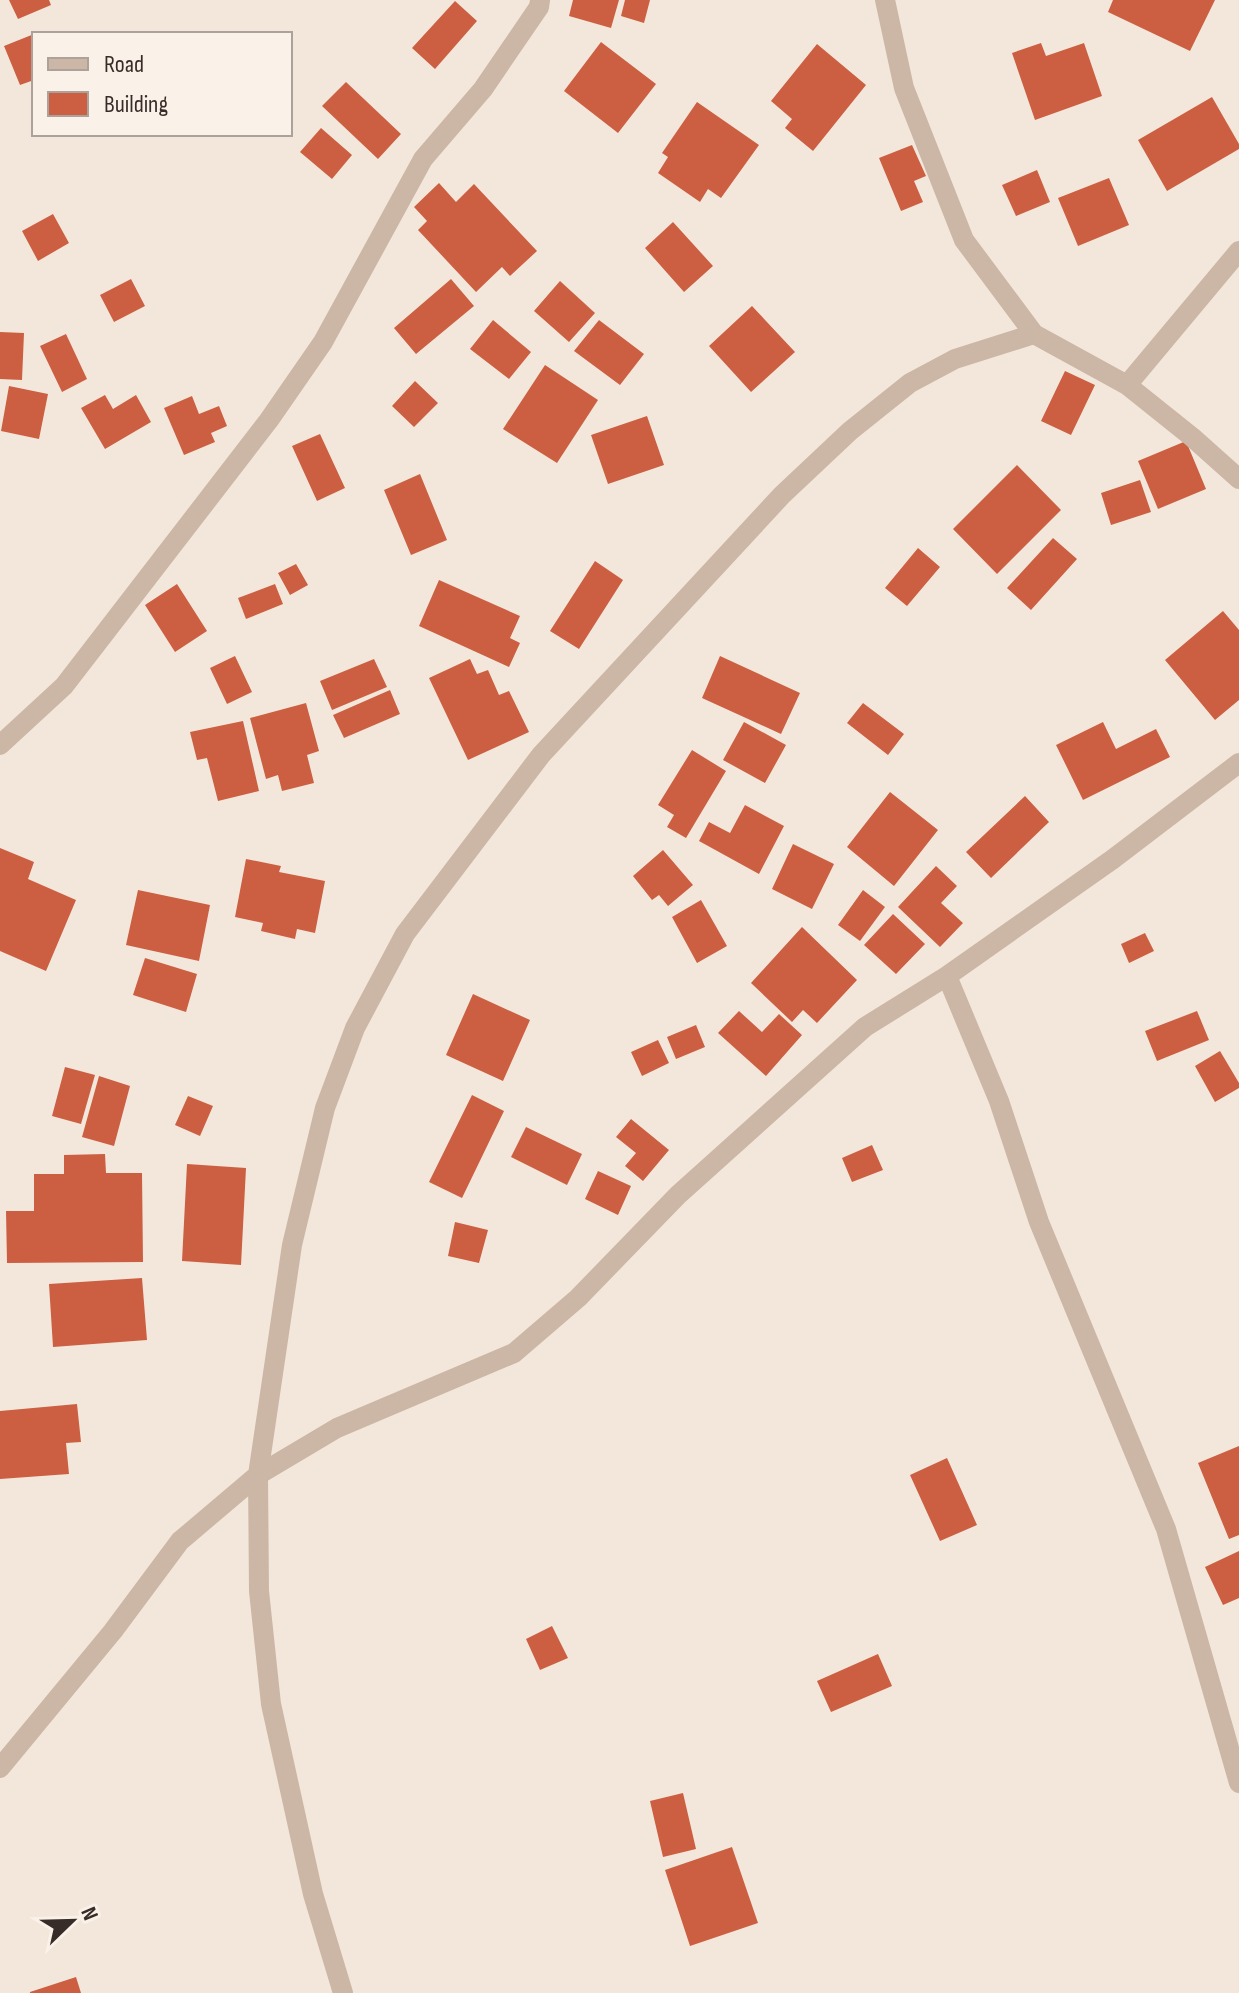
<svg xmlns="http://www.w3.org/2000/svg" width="1239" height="1993" font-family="'Sofia Sans Condensed',sans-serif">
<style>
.building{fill:#cc5f41}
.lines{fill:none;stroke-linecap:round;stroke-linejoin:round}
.street{stroke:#ccb7a6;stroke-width:20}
</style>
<rect width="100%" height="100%" fill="#f3e7db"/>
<path class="building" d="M 9,0 L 49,0 L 51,5 L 18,19 Z
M 573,0 L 619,0 L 611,28 L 569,16 Z
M 625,0 L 650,0 L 644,23 L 621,16 Z
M 1113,0 L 1215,0 L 1190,51 L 1108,12 Z
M 455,1 L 477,21 L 435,69 L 412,48 Z
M 34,34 L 34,80 L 20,85 L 4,46 Z
M 601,42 L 656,84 L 618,133 L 564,91 Z
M 1041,43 L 1046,56 L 1084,43 L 1102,96 L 1035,120 L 1012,53 Z
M 817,44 L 866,85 L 813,151 L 785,128 L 792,119 L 771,101 Z
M 346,82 L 401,134 L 378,159 L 322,106 Z
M 1212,97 L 1239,144 L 1239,149 L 1167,191 L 1138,140 Z
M 697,102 L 759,145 L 721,198 L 708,189 L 700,202 L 658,173 L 668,157 L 662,153 Z
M 321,128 L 352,155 L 332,179 L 300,152 Z
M 912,145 L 926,176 L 914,181 L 923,202 L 901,211 L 879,158 Z
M 1037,170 L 1050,202 L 1016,216 L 1002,185 Z
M 1109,178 L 1129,225 L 1078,246 L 1058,198 Z
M 439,183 L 456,202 L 474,184 L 537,251 L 510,276 L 502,267 L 476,292 L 418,230 L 427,221 L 414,207 Z
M 53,214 L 69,243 L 38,261 L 22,231 Z
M 673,222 L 713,266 L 684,292 L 645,248 Z
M 131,279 L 145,306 L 114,322 L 100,295 Z
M 451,279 L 474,306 L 416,354 L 394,328 Z
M 560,281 L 595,313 L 569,342 L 534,311 Z
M 752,306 L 795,352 L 751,392 L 709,346 Z
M 493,320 L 531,352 L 509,379 L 470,349 Z
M 599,320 L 644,354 L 620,385 L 574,351 Z
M 0,332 L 24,333 L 22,380 L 0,379 Z
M 66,334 L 87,379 L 62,392 L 40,346 Z
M 545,365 L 598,400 L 557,463 L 503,429 Z
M 1065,371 L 1095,385 L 1071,435 L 1041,421 Z
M 415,381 L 438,403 L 414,427 L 392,406 Z
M 9,386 L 48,394 L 39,439 L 1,431 Z
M 105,395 L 113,409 L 136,395 L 151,422 L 105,449 L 81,408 Z
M 192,396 L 199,414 L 219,406 L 227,426 L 211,433 L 215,442 L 184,455 L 164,408 Z
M 647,416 L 664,465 L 608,484 L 591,435 Z
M 320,434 L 345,488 L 317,501 L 292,446 Z
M 1186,441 L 1206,489 L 1158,509 L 1138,461 Z
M 1017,465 L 1061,510 L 997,574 L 953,529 Z
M 420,474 L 447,540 L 411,555 L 384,490 Z
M 1140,480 L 1151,512 L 1111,525 L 1101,493 Z
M 1053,538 L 1077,559 L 1031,610 L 1007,588 Z
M 918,548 L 940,567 L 907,606 L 885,588 Z
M 595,561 L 623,580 L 579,649 L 550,631 Z
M 296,564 L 308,585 L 290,595 L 278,573 Z
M 439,580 L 520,616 L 510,638 L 520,643 L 509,667 L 419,626 Z
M 177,584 L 207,631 L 175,652 L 145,605 Z
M 275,584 L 283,604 L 246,619 L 238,598 Z
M 1223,611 L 1239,630 L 1239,700 L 1215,720 L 1165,660 Z
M 235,656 L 252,692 L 227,704 L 210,668 Z
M 720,656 L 800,693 L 781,734 L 702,698 Z
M 374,659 L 387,687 L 332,710 L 320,681 Z
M 470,659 L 477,674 L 488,670 L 499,695 L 509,691 L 529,732 L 468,760 L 429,678 Z
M 390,690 L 400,714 L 344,738 L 333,715 Z
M 306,703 L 319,751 L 307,755 L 314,783 L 282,791 L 278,775 L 266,779 L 250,718 Z
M 863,703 L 904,734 L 888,755 L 847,723 Z
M 243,721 L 259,791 L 218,801 L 207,758 L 197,760 L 190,732 Z
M 744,722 L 786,745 L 765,783 L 723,760 Z
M 1103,722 L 1116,749 L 1156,729 L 1170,757 L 1083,800 L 1056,745 Z
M 692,750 L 726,771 L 686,838 L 667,827 L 674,815 L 658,805 Z
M 890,792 L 938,830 L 894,886 L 847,847 Z
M 1025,796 L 1049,822 L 991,878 L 966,852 Z
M 745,805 L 784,826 L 759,874 L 699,841 L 709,822 L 730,833 Z
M 793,844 L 834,864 L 812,909 L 772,889 Z
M 0,848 L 34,862 L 28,879 L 76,900 L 46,971 L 0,951 Z
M 663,850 L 693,885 L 668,906 L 659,895 L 652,900 L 633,876 Z
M 246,859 L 281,866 L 279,872 L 325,881 L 315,933 L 297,929 L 295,939 L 261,931 L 263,923 L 235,917 Z
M 936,866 L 957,886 L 941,903 L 963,923 L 940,947 L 898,907 Z
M 138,890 L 210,905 L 199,961 L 126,945 Z
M 863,890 L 885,907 L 860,941 L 838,925 Z
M 701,900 L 727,946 L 697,963 L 672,917 Z
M 893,914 L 925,944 L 896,974 L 864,945 Z
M 802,927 L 857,980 L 817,1023 L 803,1010 L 792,1022 L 751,983 Z
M 1145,933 L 1154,951 L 1129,963 L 1121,944 Z
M 145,958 L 197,974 L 186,1012 L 133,995 Z
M 473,994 L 530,1020 L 503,1081 L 446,1055 Z
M 739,1011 L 762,1032 L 779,1014 L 802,1035 L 766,1076 L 718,1033 Z
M 1197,1011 L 1209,1040 L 1157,1061 L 1145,1031 Z
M 696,1025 L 705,1047 L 676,1059 L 667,1037 Z
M 658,1040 L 669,1063 L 642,1076 L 631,1052 Z
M 1220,1051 L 1239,1083 L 1239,1088 L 1215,1102 L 1195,1066 Z
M 65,1067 L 95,1075 L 81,1124 L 52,1116 Z
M 99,1076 L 130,1086 L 114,1146 L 82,1137 Z
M 472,1095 L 504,1111 L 462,1198 L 429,1182 Z
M 188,1096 L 213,1106 L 200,1136 L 175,1125 Z
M 631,1119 L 669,1150 L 643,1181 L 625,1166 L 636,1153 L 616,1137 Z
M 526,1127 L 582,1154 L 567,1185 L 511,1157 Z
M 872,1145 L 883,1170 L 852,1182 L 842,1158 Z
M 105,1154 L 106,1173 L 142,1173 L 143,1262 L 7,1263 L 6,1211 L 34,1211 L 34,1174 L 64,1174 L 64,1155 Z
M 187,1164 L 246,1168 L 241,1265 L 182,1261 Z
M 598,1171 L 631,1186 L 618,1215 L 585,1199 Z
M 455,1222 L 488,1230 L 479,1263 L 448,1256 Z
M 142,1278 L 147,1340 L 53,1347 L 49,1284 Z
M 77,1404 L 81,1442 L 66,1443 L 69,1474 L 0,1479 L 0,1411 Z
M 1239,1446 L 1239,1535 L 1229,1539 L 1198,1463 Z
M 947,1458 L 977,1525 L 940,1541 L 910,1475 Z
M 1239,1551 L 1239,1598 L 1223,1605 L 1205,1567 Z
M 552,1626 L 568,1658 L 540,1670 L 526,1639 Z
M 878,1654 L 892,1686 L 831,1712 L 817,1681 Z
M 683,1793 L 696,1849 L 663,1857 L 650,1801 Z
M 732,1847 L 758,1923 L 690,1946 L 665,1870 Z
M 76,1977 L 81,1993 L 30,1993 L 30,1992 Z"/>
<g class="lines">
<path class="street" d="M 885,0 L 904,88 L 964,240 L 1034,334 L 1127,385 L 1192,437 L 1239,479
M 1127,385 L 1239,251
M 0,745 L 64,686 L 269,420 L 323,342 L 423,159 L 483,89 L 539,7 L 540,0
M 947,976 L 999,1101 L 1039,1222 L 1166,1529 L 1239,1783
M 0,1768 L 113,1631 L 180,1541 L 258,1475 L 337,1428 L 514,1353 L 578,1298 L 678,1195 L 865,1027 L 947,976 L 1113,859 L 1239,763
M 343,1993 L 313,1894 L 271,1704 L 259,1591 L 258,1475 L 292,1245 L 325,1108 L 355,1028 L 405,934 L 541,755 L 782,495 L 850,431 L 910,383 L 955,359 L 1034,334"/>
</g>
<rect x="32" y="32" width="260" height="104" fill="#faf1e8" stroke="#aca29b" stroke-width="2"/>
<rect x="48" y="58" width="40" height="12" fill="#ccb7a6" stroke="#aca29b" stroke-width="2"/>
<text x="104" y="72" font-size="24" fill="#382c28">Road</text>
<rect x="48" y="92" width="40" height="24" fill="#cc5f41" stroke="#aca29b" stroke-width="2"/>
<text x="104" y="112" font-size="24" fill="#382c28">Building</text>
<g transform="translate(72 1921) rotate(67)" stroke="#faf1e8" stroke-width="6" paint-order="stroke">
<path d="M0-6L14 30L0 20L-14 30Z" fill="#382c28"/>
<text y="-12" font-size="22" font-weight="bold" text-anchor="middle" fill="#382c28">N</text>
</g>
</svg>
